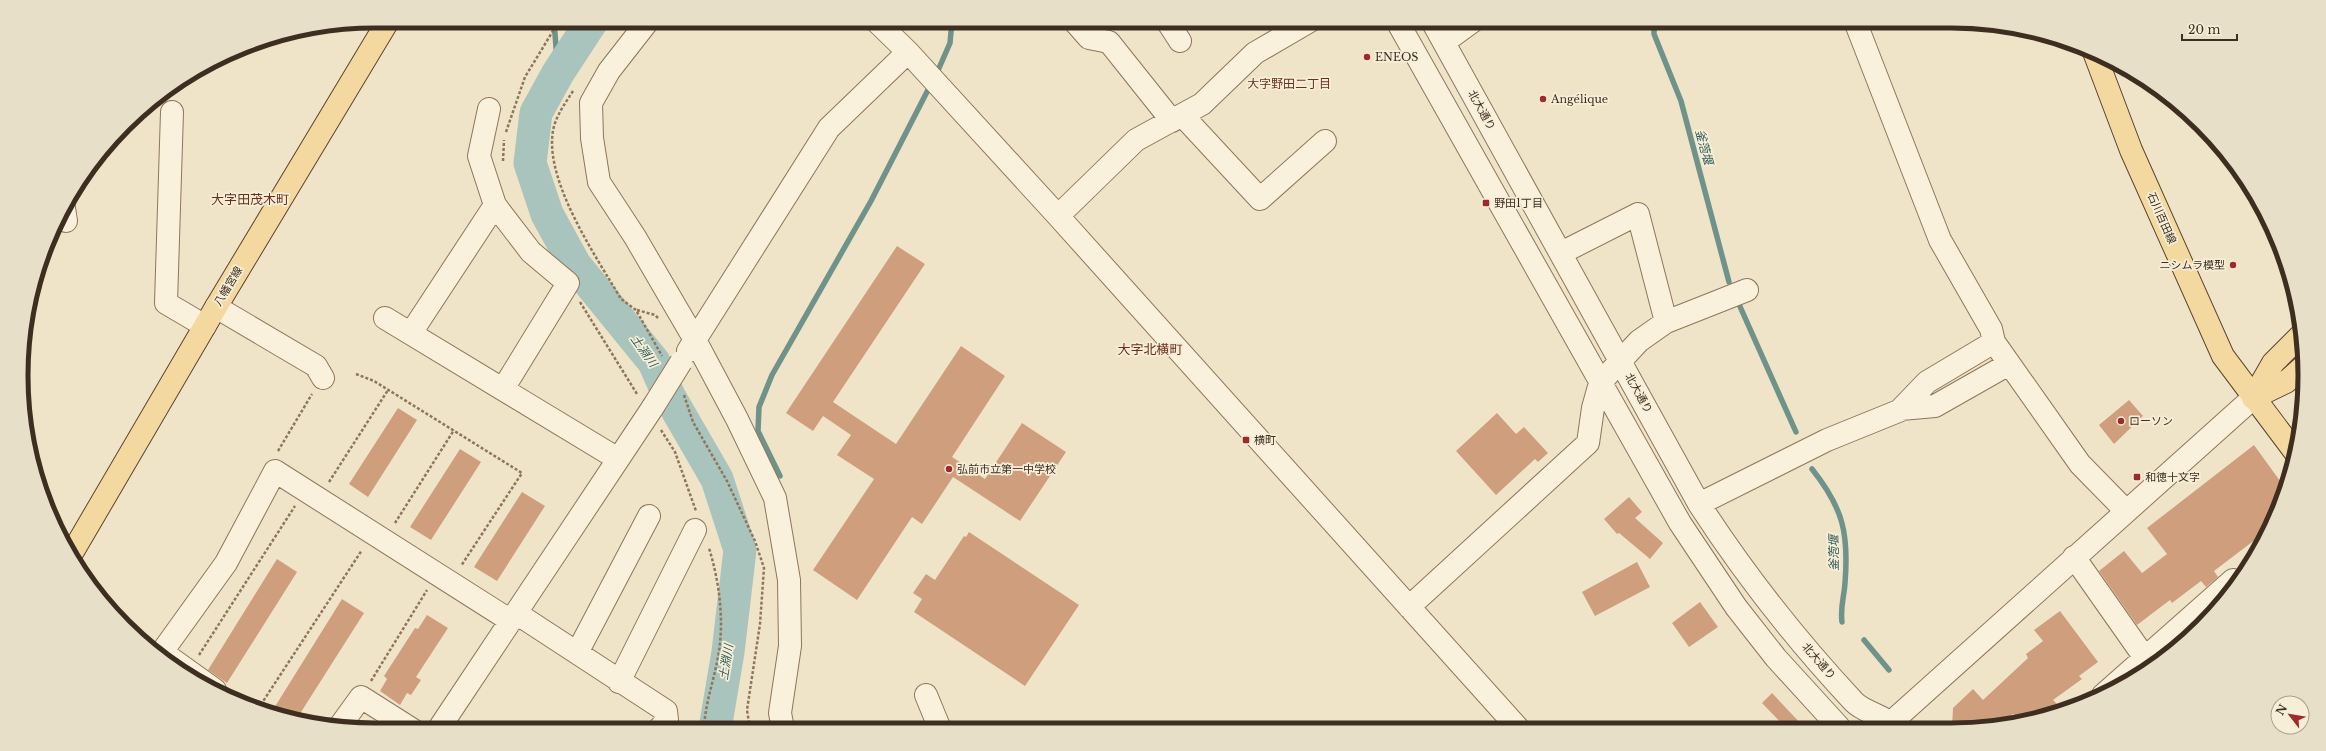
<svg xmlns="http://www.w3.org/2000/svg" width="2326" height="751" font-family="'Libre Baskerville','Noto Sans JP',serif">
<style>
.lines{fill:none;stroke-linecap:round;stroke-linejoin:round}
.stream{stroke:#6f938a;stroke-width:5.5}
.river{stroke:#a9c4bc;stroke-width:33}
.building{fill:#cf9f7d}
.minor-casing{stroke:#8d765c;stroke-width:24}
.major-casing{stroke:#5b4430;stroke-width:24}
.path{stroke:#8d765c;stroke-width:2.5;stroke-dasharray:3 2;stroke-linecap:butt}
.minor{stroke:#faf1dc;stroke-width:22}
.major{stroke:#f3d9a0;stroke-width:22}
.minor-bridge-casing{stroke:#8d765c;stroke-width:24;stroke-linecap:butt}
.minor-bridge{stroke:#faf1dc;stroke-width:22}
.poi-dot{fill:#9e2a2b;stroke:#f7eed8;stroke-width:1.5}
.labels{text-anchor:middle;stroke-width:3.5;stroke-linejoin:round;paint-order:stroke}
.poi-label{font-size:11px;fill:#3d2e20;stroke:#f7eed8;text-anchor:start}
.street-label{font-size:11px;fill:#3d2e20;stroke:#f7eed8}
.neighbourhood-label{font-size:12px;fill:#6b2e1e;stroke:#f7eed8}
.water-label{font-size:12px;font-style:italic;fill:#2f5d5a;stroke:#f7eed8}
.quarter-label{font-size:13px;fill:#6b2e1e;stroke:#f7eed8}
.rim{fill:none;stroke:#3d2e20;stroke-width:5}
</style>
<rect width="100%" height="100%" fill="#f0e4c8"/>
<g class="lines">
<path class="stream" d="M 554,21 L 558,73
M 1654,21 L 1654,34 L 1681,101 L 1729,282
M 936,75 L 950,43 L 952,21
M 1738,302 L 1796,432
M 1812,469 C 1843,508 1849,533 1845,583 C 1844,598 1840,607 1842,622
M 780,476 L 758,431 L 759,407 L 772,375 L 871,201 L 931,84
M 1864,640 L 1889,670"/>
<path class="river" d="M 592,21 L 558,73 L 536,113 L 530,163 L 547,214 L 575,265 L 654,362 L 669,396 L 717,479 L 740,550 L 728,652 L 715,729"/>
</g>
<path class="building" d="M 897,246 L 925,264 L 833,402 L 896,444 L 961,346 L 1005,376 L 952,457 L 985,479 L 1022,423 L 1066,452 L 1020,521 L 953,477 L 922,524 L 912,517 L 857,600 L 813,570 L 874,479 L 837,455 L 851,435 L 823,416 L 813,431 L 786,413 Z
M 2129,400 L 2143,416 L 2114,444 L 2099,425 Z
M 398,408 L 417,420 L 368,497 L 349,484 Z
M 1497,413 L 1516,434 L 1524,427 L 1548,453 L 1538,462 L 1535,459 L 1496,495 L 1456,451 Z
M 2254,445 L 2283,485 L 2267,527 L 2259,534 L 2260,536 L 2214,571 L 2218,577 L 2206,587 L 2201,581 L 2172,603 L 2170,600 L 2137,625 L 2099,571 L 2124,551 L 2142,573 L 2167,554 L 2147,528 Z
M 460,449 L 481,462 L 431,540 L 410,527 Z
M 522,492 L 545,506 L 497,581 L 474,567 Z
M 1629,497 L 1642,512 L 1635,518 L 1663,543 L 1650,559 L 1619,533 L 1617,534 L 1604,519 Z
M 969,532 L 1079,605 L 1025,686 L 914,612 L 922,599 L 913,593 L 926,574 L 935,580 L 964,536 L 966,537 Z
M 277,559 L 297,572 L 227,683 L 208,670 Z
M 1637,562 L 1650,587 L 1595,616 L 1582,592 Z
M 342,599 L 364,613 L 296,720 L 271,713 Z
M 1700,602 L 1718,627 L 1689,647 L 1672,623 Z
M 2060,611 L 2098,662 L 2079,676 L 2082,679 L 2053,700 L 2061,708 L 2019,720 L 2013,714 L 1996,727 L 1952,727 L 1953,708 L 1973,689 L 1983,700 L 2028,658 L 2026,654 L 2043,641 L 2034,630 Z
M 427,615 L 448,628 L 416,677 L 421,680 L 411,695 L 407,693 L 400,705 L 380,691 L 387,679 L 384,676 L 415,628 L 418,629 Z
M 1772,693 L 1804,727 L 1785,727 L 1762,703 Z"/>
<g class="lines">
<defs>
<path id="minor" d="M 648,21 L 609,71 L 591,103 L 592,138 L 599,182 L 635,237 L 695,340 L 737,419 L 775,498 L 789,580 L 790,646 L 780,713 L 783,729
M 876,21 L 908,52 L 1058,216 L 1518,728
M 1074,21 L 1089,38 L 1109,42 L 1172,121
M 1167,21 L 1180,41
M 1397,21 L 1680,523 L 1736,607 L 1776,658 L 1839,727
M 1432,21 L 1699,504 C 1745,575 1796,640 1854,702 C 1865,713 1884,715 1895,727
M 1855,21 L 1940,240 L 1991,329 L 1994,342 L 2080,464 L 2126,511
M 1444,42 L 1473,21
M 489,109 L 479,156 L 495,205 L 531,252 L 568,283 L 503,389
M 172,112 L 166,303 L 205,326
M 1182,115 L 1260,199 L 1325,141
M 64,208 L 66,221
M 1058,216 L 1136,140 L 1202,104 L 1255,53 L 1310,21
M 1561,253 L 1638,214 L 1666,322
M 216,307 L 316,366 L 323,378
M 385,318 L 618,459
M 411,333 L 495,205
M 1994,342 L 1927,382 L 1901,409 L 1935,406 L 2009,364
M 688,351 L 829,128 L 908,52
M 1699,504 L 1827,440 L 1906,408
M 2074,557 L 2145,658
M 1409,607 L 1588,443 L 1593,408 L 1600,383 L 1639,341 L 1666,322 L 1747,290
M 516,613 L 666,711 L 667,720 L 659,729
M 577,653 L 649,516
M 619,682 L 695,530
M 215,690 L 162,652 L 226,563 L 275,471 L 511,621
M 926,695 L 940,729
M 2103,695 L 2233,580 L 2235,582
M 340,726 L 361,697 L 413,730
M 1886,727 L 2253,398
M 438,730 L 653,407"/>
<path id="major" d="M 2094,52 L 2131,150 L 2223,356 L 2295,452
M 2253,398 L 2273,363 L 2301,335
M 2253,398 L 2286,382 L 2304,366
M 72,553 L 216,307 L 388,21"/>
</defs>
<use href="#minor" class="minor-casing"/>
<use href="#major" class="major-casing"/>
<path class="path" d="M 573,91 C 566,102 558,113 554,126 C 541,177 596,256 621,299 L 636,310 L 662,356
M 506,132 L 525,77 L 559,21
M 503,161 L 504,140
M 580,302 L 637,394
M 637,310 L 655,315 L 658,318
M 356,374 L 374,381 L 522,473 L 461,566
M 684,395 L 693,422 L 727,481 L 755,541 L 764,568 L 760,624 L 747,710 L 750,729
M 661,430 L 675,452 L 696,511
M 278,451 L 312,394
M 329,482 L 388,390
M 395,523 L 454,430
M 199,655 L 295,506
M 371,681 L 427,590
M 258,709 L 362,550
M 704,729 C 705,702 715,678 719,651 C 724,617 719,581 709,548"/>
<use href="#minor" class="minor"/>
<use href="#major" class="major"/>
<defs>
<path id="minor-bridge" d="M 653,407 L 681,362"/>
</defs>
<use href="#minor-bridge" class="minor-bridge-casing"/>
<use href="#minor-bridge" class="minor-bridge"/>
</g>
<g class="poi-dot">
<circle cx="1367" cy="57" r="4"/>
<circle cx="1543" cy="99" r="4"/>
<rect x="1482" y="199" width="8" height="8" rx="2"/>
<circle cx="2233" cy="265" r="4"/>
<circle cx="2121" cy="421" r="4"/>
<rect x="1242" y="436" width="8" height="8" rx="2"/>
<circle cx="949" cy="469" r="4"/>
<rect x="2133" y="473" width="8" height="8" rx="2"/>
</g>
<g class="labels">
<g class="poi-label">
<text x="1375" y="61">ENEOS</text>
<text x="1551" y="103">Angélique</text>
<text x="1494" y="207">野田1丁目</text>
<text x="2225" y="269" text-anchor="end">ニシムラ模型</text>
<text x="2129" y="425">ローソン</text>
<text x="1254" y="444">横町</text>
<text x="957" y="473">弘前市立第一中学校</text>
<text x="2145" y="481">和徳十文字</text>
</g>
<g class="street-label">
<text transform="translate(1482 110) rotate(61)" y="4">北大通り</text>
<text transform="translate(2162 218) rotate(66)" y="4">石川百田線</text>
<text transform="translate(228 286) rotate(-59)" y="4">八幡宮線</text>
<text transform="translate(1639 393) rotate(61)" y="4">北大通り</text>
<text transform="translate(1819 661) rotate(49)" y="4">北大通り</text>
</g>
<g class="neighbourhood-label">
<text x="1289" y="88">大字野田二丁目</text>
</g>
<g class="water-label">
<text transform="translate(1704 147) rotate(75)" y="4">釜萢堰</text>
<text transform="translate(644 351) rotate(54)" y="4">土淵川</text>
<text transform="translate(1834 553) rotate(-90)" y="4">釜萢堰</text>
<text transform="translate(726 662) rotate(-81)" y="4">土淵川</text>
</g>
<g class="quarter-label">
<text x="250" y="204">大字田茂木町</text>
<text x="1150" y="354">大字北横町</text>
</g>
</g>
<path d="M0 0H2326V751H0ZM375 28H1951A347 347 0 0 1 2298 375V376A347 347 0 0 1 1951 723H375A347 347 0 0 1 28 376V375A347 347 0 0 1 375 28Z" fill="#e8dfc9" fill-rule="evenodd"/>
<path class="rim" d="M375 28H1951A347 347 0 0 1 2298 375V376A347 347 0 0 1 1951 723H375A347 347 0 0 1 28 376V375A347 347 0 0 1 375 28Z"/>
<g transform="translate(2290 715) rotate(301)"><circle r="19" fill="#f7eed8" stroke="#ada18e"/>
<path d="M0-3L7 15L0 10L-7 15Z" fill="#9e2a2b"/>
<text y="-6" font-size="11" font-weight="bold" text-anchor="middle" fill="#3d2e20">N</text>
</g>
<path d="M2182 34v6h55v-6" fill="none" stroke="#3d2e20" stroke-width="2"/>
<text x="2188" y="34" font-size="12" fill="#3d2e20" stroke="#f7eed8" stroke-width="3" paint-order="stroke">20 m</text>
</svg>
